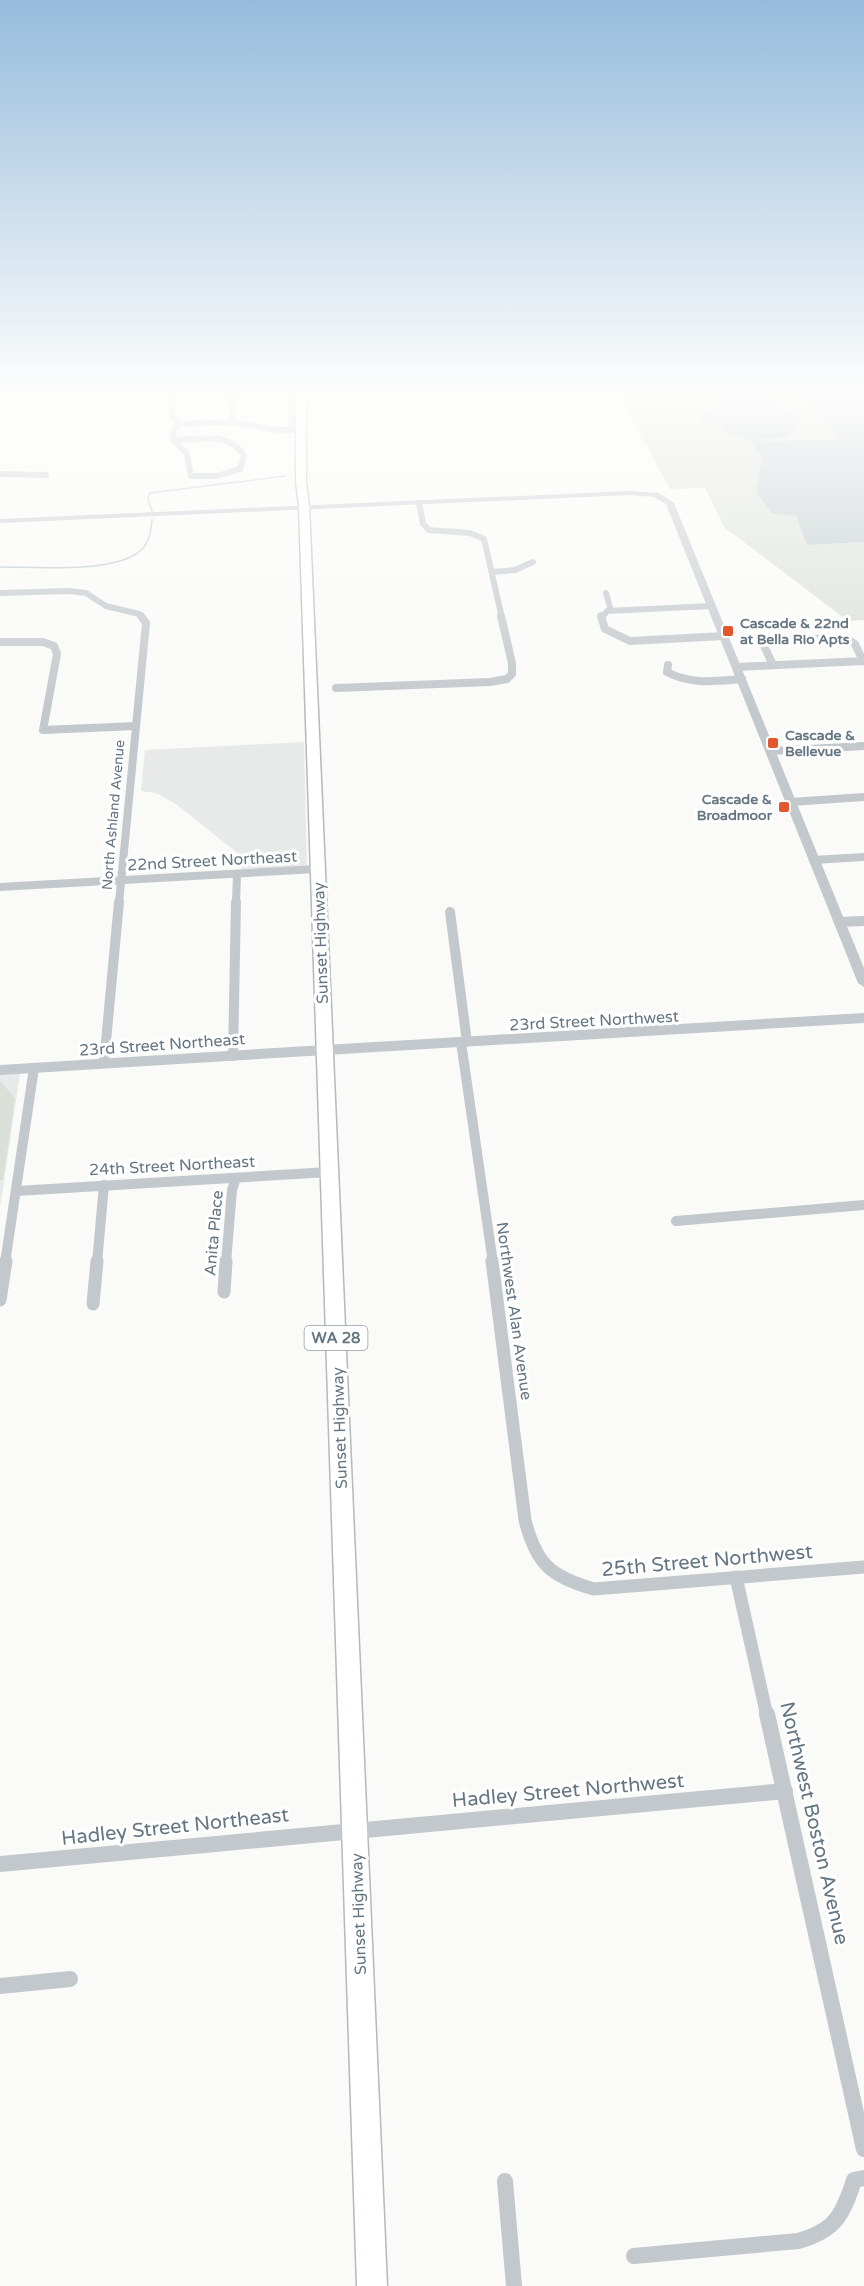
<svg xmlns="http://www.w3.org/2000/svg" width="864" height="2286" font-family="'Varela Round',sans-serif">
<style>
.built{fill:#e8e9e9}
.green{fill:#dadfd7}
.water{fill:#bbc7cb}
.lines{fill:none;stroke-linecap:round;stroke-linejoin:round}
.stream{stroke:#bbc7cb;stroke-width:1.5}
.trunk-casing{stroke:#b4b9bd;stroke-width:3}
.minor-far4{stroke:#c3c8cc;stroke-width:6}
.minor-far3{stroke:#c3c8cc;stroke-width:8}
.minor-far2{stroke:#c3c8cc;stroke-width:10}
.minor-far1{stroke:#c3c8cc;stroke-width:13}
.minor{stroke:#c3c8cc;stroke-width:16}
.tertiary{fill:#c3c8cc;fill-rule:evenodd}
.trunk{fill:#fff;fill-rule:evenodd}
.poi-dot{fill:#e4572e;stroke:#fff;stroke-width:2}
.labels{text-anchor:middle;stroke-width:6;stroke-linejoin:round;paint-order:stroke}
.far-poi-label{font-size:14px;font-weight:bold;fill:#657683;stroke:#fff;text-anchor:start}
.far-street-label{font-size:14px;fill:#657683;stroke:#fff}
.shield{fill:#fff;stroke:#939fa8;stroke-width:1.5}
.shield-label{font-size:15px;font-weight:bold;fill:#657683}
.street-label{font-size:16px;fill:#657683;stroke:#fff}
.near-street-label{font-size:20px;fill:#657683;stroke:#fff}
</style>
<rect width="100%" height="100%" fill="#fafaf8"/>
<path class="built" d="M 304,742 L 307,866 L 242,869 L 236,852 L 176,804 L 156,793 L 141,791 L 145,750 Z
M 20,1073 L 4,1182 L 0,1206 L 0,1074 Z"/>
<path class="green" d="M 617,391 L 717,391 L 726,433 L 750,441 L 762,458 L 756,492 L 796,515 L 808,545 L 864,542 L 864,620 L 848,621 L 724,527 L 705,488 L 670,489 Z
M 758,391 L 791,391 L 818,409 L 840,439 L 762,441 Z
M 0,1081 L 15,1098 L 3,1180 L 0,1180 Z"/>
<path class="water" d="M 717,391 L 757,391 L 793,415 L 795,432 L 785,438 L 761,439 L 763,441 L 840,439 L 818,409 L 791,391 L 864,391 L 864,542 L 807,545 L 796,516 L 772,513 L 756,492 L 762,458 L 750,441 L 725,433 L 723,425 L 701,423 L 701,411 L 722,408 Z"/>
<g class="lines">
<path class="stream" d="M 152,511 L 148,499 L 150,493 L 286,476
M 0,567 C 34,567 119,574 142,549 C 150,541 151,530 152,519"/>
<defs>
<path id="trunk" d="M 296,391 L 306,391 L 306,482 L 309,506 L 387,2286 L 357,2286 L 299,506 L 296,482 Z"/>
</defs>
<use href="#trunk" class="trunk-casing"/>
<path class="minor-far4" d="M 172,391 L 171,413 L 179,424 L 232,422 L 275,430 L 301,430
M 291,391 L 292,430
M 232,422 L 233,391
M 213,438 C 227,440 236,443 244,456 L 240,469 L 217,476 L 191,476 L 187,454 L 173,440 Z
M 173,440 L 174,429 L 179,424
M 0,474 L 46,475
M 419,503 L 423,524 L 429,530 L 470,533 L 484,539 L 502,618
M 492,572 L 515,570 L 533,562
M 0,593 L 69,591 L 86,593 L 106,606 L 139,614 L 142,618
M 606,593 L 611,611
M 602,618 L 607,611 L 711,606"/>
<path class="minor-far3" d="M 601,616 L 605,629 L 630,641 L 724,636
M 0,642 L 43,642 L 54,646 L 57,654 L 43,730 L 136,726
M 668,665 L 667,672 C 691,685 716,681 742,679
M 773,665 L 764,646 L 766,642 L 774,640 L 846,638 L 855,644 L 863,661
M 737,667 L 864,661
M 336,688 L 490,682 L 507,679 L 512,674 L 512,663 L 501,616
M 771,751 L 864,746
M 791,802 L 864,797
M 813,860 L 864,857
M 0,887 L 317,869
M 119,903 L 146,623 L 141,616
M 236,903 L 237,874"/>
<path class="minor-far2" d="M 450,912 L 467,1042
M 839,922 L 864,921
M 461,1042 L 493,1263
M 325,1050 L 864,1018
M 233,1056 L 236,902
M 104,1063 L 119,902
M 17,1191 L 329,1172
M 676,1221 L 864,1205
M 5,1263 L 34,1068
M 97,1263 L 104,1185
M 226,1263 L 232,1190 L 236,1178"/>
<path class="minor-far1" d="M 492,1261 L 525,1520 C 536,1564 551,1577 594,1589 L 864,1567
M 224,1292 L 226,1261
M 0,1300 L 6,1261
M 93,1304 L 97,1261
M 736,1577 L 767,1716"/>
<path class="minor" d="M 767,1714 L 864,2149
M 0,1864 L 785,1791
M 0,1986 L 70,1979
M 505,2181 L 514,2286
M 634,2256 L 798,2241 C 835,2231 843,2215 854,2180 L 864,2178"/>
<path class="tertiary" d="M 630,491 L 659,493 L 674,503 L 864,968 L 864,987 L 858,983 L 666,504 L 654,497 L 630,495 L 0,523 L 0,519 Z
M 325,1045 L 331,1050 L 325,1055 L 0,1075 L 0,1065 Z"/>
<use href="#trunk" class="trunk"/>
</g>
<linearGradient id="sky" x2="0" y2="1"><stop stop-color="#96bcdc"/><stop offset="0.55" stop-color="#fdfdfc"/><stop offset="1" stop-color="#fdfdfc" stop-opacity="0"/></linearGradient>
<rect width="864" height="711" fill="url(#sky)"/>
<g class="poi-dot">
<rect x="722" y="625" width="12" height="12" rx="3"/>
<rect x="767" y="737" width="12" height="12" rx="3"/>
<rect x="778" y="801" width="12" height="12" rx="3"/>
</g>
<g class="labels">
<g class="far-poi-label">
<text x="740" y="628">Cascade &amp; 22nd<tspan x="740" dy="16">at Bella Rio Apts</tspan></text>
<text x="785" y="740">Cascade &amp;<tspan x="785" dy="16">Bellevue</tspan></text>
<text x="772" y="804" text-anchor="end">Cascade &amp;<tspan x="772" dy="16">Broadmoor</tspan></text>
</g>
<g class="far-street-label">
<text transform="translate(113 815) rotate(-85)" y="5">North Ashland Avenue</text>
</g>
<rect class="shield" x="304.5" y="1326" width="63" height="24" rx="4.5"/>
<g class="shield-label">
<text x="336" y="1343">WA 28</text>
</g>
<g class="street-label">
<text transform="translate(212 860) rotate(-3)" y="6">22nd Street Northeast</text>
<text transform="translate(320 943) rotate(-92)" y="6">Sunset Highway</text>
<text transform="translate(594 1020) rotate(-3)" y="6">23rd Street Northwest</text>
<text transform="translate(162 1044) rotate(-4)" y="6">23rd Street Northeast</text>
<text transform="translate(172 1165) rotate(-3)" y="6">24th Street Northeast</text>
<text transform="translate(213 1233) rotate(-85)" y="6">Anita Place</text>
<text transform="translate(515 1311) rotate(82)" y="6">Northwest Alan Avenue</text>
<text transform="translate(339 1428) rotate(-92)" y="6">Sunset Highway</text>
<text transform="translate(358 1914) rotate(-92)" y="6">Sunset Highway</text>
</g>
<g class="near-street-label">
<text transform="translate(707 1560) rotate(-5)" y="7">25th Street Northwest</text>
<text transform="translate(568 1790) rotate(-5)" y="7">Hadley Street Northwest</text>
<text transform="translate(815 1823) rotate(77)" y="7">Northwest Boston Avenue</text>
<text transform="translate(175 1826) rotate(-6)" y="7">Hadley Street Northeast</text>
</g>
</g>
</svg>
